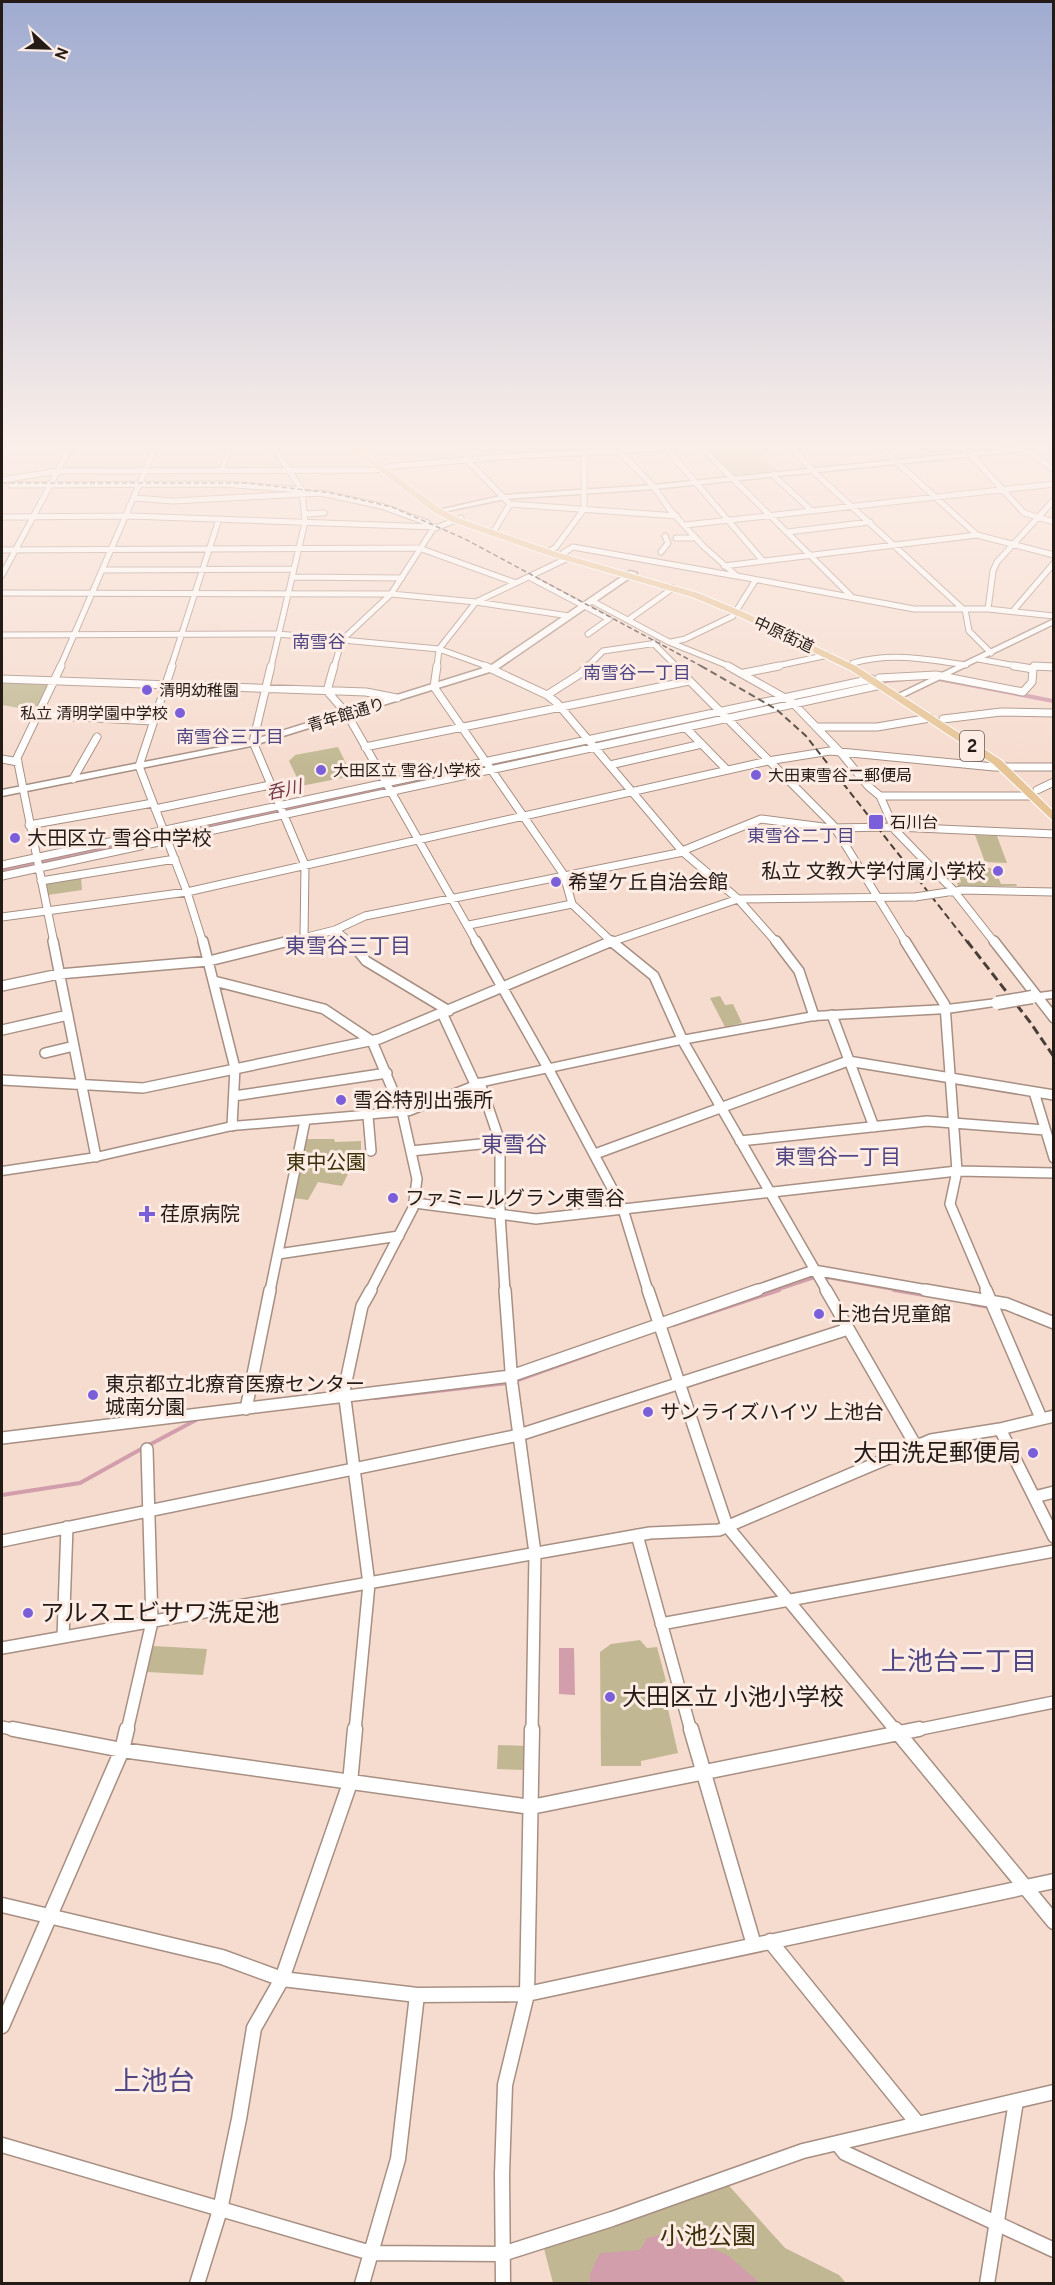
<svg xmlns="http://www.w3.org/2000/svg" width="1055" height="2285" font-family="Overpass,'Noto Sans JP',sans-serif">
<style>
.green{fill:#c1b893}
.water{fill:#d29eac}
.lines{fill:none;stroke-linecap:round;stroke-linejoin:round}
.stream-far1{stroke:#d29eac;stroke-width:3}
.stream{stroke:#d29eac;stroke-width:4}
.street-far4-casing{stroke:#a78f83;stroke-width:7}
.street-far3-casing{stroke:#a78f83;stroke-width:9}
.street-far2-casing{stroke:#a78f83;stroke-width:12}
.street-far1-casing{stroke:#a78f83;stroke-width:14}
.street-casing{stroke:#a78f83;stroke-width:17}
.secondary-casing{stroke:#a78f83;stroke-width:3}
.primary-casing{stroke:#fff;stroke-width:2}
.street-far4{stroke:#fff;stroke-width:5}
.street-far3{stroke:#fff;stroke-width:7}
.street-far2{stroke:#fff;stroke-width:9}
.street-far1{stroke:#fff;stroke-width:11}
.street{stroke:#fff;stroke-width:14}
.secondary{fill:#fff;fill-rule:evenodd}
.primary{fill:#e7c495;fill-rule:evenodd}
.rail-far2{stroke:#4a3e38;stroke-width:1.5;stroke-dasharray:5 3;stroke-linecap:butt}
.rail-far1{stroke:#4a3e38;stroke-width:2;stroke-dasharray:7 4;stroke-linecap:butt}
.rail{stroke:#4a3e38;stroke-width:3;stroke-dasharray:9 4.5;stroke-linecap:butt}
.street-bridge-casing{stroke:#a78f83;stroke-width:9;stroke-linecap:butt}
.secondary-bridge-casing{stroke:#a78f83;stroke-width:15;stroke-linecap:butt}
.street-bridge{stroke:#fff;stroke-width:7}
.secondary-bridge{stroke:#fff;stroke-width:12}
.poi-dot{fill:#7b5fda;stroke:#fcece4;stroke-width:2}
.labels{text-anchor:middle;stroke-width:6;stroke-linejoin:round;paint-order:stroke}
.far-street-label{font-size:16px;fill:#241b17;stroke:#fcece4}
.far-poi-label{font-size:16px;fill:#241b17;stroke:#fcece4;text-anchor:start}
.far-quarter-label{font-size:18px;fill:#514684;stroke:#fcece4}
.far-neighbourhood-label{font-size:18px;fill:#514684;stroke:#fcece4}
.shield{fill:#fcece4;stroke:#655a54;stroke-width:1.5}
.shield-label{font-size:18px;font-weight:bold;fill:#241b17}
.far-water-label{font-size:18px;font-style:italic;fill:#77354b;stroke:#fcece4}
.poi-label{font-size:20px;fill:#241b17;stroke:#fcece4;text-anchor:start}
.park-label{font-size:20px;fill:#3a3109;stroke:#fcece4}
.neighbourhood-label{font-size:21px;fill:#514684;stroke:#fcece4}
.quarter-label{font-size:22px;fill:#514684;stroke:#fcece4}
.near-poi-label{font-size:24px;fill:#241b17;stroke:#fcece4;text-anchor:start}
.near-park-label{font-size:24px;fill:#3a3109;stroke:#fcece4}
.near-neighbourhood-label{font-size:26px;fill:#514684;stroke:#fcece4}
.near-quarter-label{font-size:27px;fill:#514684;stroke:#fcece4}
</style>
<rect width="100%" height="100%" fill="#f6dccf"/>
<path class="green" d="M 722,448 L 756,448 L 779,472 L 735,477 L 708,449 Z
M 2,681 L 51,683 L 37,711 L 2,705 Z
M 338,747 L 352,776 L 301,786 L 289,761 L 295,755 Z
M 975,835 L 997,836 L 1007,863 L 985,862 Z
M 957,867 L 991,868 L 995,879 L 999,879 L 1001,884 L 1016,884 L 1017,886 L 958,886 L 957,883 L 961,882 Z
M 81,876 L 82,890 L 48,895 L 46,882 Z
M 720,996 L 725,1005 L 733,1004 L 742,1023 L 725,1027 L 710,998 Z
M 305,1139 L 334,1139 L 335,1142 L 361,1141 L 361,1169 L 350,1170 L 342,1186 L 318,1182 L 308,1200 L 293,1198 Z
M 640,1640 L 647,1648 L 657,1647 L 666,1681 L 662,1683 L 678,1753 L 641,1761 L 641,1766 L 601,1766 L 600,1652 L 611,1644 Z
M 153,1646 L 207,1649 L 203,1675 L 147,1672 Z
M 498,1745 L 527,1746 L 526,1770 L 497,1769 Z
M 723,2179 L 785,2248 L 839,2275 L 846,2283 L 553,2283 L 542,2241 Z"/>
<path class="water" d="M 891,678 L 948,678 L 1053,699 L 1053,703 L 927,679 L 876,684 L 2,873 L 2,868 Z
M 559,1648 L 574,1648 L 575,1695 L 559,1694 Z
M 673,2232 L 685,2235 L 729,2256 L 760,2283 L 590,2283 L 590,2274 L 600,2253 L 640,2250 L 647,2238 Z"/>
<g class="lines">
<path class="stream-far1" d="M 774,1291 L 813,1278 L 830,1278 L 902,1291"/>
<path class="stream" d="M 894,1290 L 924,1295
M 972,1304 L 989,1307
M 673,1325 L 779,1290
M 515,1381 L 596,1352
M 375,1398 L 508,1383
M 149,1445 L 196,1420
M 2,1495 L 80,1483 L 143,1448"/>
<defs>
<path id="street-far4" d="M 467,448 L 467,460 L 510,504 L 677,516
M 666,448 L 763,561
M 702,448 L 851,596
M 793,448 L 813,471 L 963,609
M 881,448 L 977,535 L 1054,555
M 961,448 L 972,456 L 1024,513 L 1054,522
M 1024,448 L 1054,470
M 618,450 L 654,487 L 670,510 L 703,546 L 737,576 L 914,609 L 988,609 L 1054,616
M 222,470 L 229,448
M 773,475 L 812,511
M 2,480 L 58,471 L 376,470 L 394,466 L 501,457 L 663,448
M 11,485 L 224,484 L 302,490
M 134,498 L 173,501 L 321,493 L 381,506 L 428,523
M 304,514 L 324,513
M 2,517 L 130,516 L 436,527
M 685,525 L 1054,484
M 494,531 L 510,504
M 787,532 L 870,522
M 676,538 L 696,538
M 2,550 L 419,548 L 516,583
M 548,552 L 556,547 L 584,509 L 584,450
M 661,552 L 668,543 L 665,536
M 563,553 L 573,547 L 736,576
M 724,566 L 977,535
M 103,570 L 294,569
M 2,575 L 70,448
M 292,577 L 402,578
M 529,577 L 609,619 L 588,634
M 2,593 L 391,594 L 476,602 L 569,616
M 592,601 L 669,642 L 731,667
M 965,609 L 969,631 L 991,653
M 988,609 L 993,571 L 997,562 L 1054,500
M 1013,611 L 1054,563
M 628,620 L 673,588
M 2,635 L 278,634 L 439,649 L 489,667
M 671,642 L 685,639 L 733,616 L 755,581
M 653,643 L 677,667
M 978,659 L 1022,667
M 853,663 C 891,652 927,659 966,665
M 60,667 L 155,448
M 171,667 L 219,519
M 271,667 L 305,522 L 302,490 L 274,448
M 334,667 L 342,640 L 391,594 L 433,529 L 461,518
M 437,667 L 439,649 L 476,602 L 568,558
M 587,667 L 603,651 L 657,643
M 772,667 L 828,655
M 1034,667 L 1054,667"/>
<path id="street-far3" d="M 172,666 L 139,766 L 187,892 L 203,943
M 271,666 L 253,742 L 305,865 L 304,937
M 437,666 L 434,687 L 564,875 L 572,904 L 613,943
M 485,666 L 547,695 L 557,703 L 683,852 L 738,899 L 777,943
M 675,666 L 833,825 L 906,943
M 728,666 L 792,702 L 841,753 L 868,786 L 880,796 L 895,830 L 954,891 L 995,943
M 1014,666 L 1033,669 L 1034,666 L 1054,667
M 744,673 L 779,666
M 879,678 L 936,675 L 1023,692 L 1032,682 L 1033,669
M 2,679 L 366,692 L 397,698
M 327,691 L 347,714 L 477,943
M 327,691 L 334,666
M 547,695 L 580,674 L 588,666
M 39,715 L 153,721
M 943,719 L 1001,712 L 1054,713
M 817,727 L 877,727 L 930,718
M 686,728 L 727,770
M 365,747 L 689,681
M 2,759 L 18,762
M 610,765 L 702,744
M 73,779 L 97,737
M 1037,790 L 1054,782
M 880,796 L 1033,796
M 155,809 L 270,785
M 29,825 L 153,803
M 682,851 L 761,819 L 831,828 L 896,827 L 1054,834
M 2,865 L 872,679
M 2,876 L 881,685
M 41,881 L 175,859
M 951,892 L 962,890 L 1054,892
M 2,917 L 187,892 L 768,761 L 830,751 L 994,767 L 1054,767
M 469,925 L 572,904
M 335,930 L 351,943
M 54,943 L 17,758 L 61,666
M 283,943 L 335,930 L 365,916 L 683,852
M 608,943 L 738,899 L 915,897"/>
<path id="street-far2" d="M 53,941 L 96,1157
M 203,941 L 235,1068 L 232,1126
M 350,941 L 366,961 L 449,1011
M 476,941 L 548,1068 L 623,1209 L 648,1291
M 611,941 L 654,976 L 684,1043 L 827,1291
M 776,941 L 799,971 L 814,1016
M 905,941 L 945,1005 L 957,1171 L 950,1204 L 987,1291
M 994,941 L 1054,1018
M 214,981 L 324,1009 L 372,1041 L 402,1112 L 417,1179 L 413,1208 L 370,1291
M 2,986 L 59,974 L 209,961 L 289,941
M 442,1013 L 475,1084
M 832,1015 L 874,1127
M 2,1030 L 68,1015
M 45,1053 L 74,1046
M 2,1080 L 143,1088 L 379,1039 L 612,941
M 480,1083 L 500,1142 L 500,1215 L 505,1291
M 1034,1092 L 1054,1158
M 234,1096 L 387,1073
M 368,1116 L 371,1151
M 740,1141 L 927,1121 L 1045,1130
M 411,1151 L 500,1142
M 595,1154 L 848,1061 L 1054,1095
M 415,1203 L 536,1219 L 957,1171 L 1054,1173
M 278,1254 L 399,1236
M 270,1291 L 305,1121
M 754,1291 L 814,1270 L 933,1291"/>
<path id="street-far1" d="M 505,1290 L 512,1384 L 535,1553 L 532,1731
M 648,1290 L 727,1526 L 896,1731
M 826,1290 L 916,1446
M 925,1290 L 1007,1304 L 1054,1323
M 986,1290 L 1041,1418
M 246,1409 L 270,1290
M 1000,1429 L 1054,1537
M 2,1438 L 511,1376 L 758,1290
M 1034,1497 L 1054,1492
M 637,1535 L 691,1731
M 2,1541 L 519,1435 L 848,1329
M 661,1624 L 1054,1551
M 63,1637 L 67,1527
M 2,1648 L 650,1533 L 719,1530 L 931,1440 L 1000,1429 L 1054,1416
M 2,1727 L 21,1731
M 127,1731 L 152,1622 L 147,1449
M 355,1731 L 369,1584 L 344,1391 L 362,1306 L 371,1290
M 911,1731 L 1054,1702"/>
<path id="street" d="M 13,1729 L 122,1750 L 531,1807 L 919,1729
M 691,1729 L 754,1945
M 895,1729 L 1054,1922
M 2,1905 L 222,1957 L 282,1979 L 417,1995 L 527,1994 L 1054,1881
M 770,1941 L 918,2124
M 2,2026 L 122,1750 L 127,1729
M 837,2143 L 845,2153 L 1054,2250
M 2,2145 L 371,2253 L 502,2254 L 612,2219 L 803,2151 L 1054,2092
M 197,2284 L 220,2210 L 239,2119 L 254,2028 L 282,1979 L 350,1783 L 355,1729
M 362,2284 L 398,2159 L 417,1995
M 503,2284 L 502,2174 L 505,2085 L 527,1994 L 532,1729
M 987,2284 L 1016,2101"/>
<path id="secondary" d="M 1012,448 L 1033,448 L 1030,450 L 654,489 L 505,499 L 438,513 L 434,511 L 505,495 L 654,485 Z
M 630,571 L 637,573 L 496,670 L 251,746 L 2,796 L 2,790 L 246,742 L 490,666 Z
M 1054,619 L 1054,624 L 901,698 L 894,696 Z
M 1054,991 L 1054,998 L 1032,1000 L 1027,997 L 1032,994 Z
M 997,999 L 1002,1003 L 1001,1005 L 947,1013 L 814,1020 L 676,1045 L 483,1086 L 410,1115 L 232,1130 L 96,1161 L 2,1175 L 2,1167 L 96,1153 L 232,1122 L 409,1107 L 480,1079 L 676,1037 L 814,1012 L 947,1005 Z"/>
<path id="primary" d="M 349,448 L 358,448 L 441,509 L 458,518 L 556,552 L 698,593 L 746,613 L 856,666 L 1001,760 L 1054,812 L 1054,822 L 993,764 L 850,670 L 740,617 L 692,597 L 550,556 L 452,522 L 435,513 Z"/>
</defs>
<use href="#street-far4" class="street-far4-casing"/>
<use href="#street-far3" class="street-far3-casing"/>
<use href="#street-far2" class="street-far2-casing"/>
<use href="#street-far1" class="street-far1-casing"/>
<use href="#street" class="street-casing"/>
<use href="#secondary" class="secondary-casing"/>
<use href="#primary" class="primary-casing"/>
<use href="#street-far4" class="street-far4"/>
<use href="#street-far3" class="street-far3"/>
<use href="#street-far2" class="street-far2"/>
<use href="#street-far1" class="street-far1"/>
<use href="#street" class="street"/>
<use href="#secondary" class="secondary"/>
<use href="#primary" class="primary"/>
<path class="rail-far2" d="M 2,483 L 247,483 L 331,493 L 392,507 L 465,539 L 703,667"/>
<path class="rail-far1" d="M 701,666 L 776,709 L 806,736 L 968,943"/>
<path class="rail" d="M 967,941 L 1030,1022 L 1054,1057"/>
<defs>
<path id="street-bridge" d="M 915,897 L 948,892"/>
<path id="secondary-bridge" d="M 997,1003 L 1032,997"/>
</defs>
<use href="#street-bridge" class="street-bridge-casing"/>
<use href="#secondary-bridge" class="secondary-bridge-casing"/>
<use href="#street-bridge" class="street-bridge"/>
<use href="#secondary-bridge" class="secondary-bridge"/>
</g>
<linearGradient id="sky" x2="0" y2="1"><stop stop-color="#9fabd0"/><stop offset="0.58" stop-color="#fbefe9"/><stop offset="1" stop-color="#fbefe9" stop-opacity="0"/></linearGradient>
<rect width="1055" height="768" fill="url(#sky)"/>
<g class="poi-dot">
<circle cx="147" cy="690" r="6"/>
<circle cx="180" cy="713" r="6"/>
<circle cx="321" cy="770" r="6"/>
<circle cx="756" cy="775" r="6"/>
<rect x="868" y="814" width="16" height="16" rx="3"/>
<circle cx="15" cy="838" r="6"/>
<circle cx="998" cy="871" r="6"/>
<circle cx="556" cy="882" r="6"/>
<circle cx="341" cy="1100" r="6"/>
<circle cx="393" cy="1198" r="6"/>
<path d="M144 1205h6v6h6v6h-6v6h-6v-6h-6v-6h6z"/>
<circle cx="819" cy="1314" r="6"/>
<circle cx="93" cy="1395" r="6"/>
<circle cx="648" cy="1412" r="6"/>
<circle cx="1033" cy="1453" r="6"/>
<circle cx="28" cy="1613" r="6"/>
<circle cx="610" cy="1697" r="6"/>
</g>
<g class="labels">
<g class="far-street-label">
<text transform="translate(784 634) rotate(25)" y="6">中原街道</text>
<text transform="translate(346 714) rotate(-17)" y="6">青年館通り</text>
</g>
<g class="far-poi-label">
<text x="159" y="696">清明幼稚園</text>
<text x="168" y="719" text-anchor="end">私立 清明学園中学校</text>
<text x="333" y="776">大田区立 雪谷小学校</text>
<text x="768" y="781">大田東雪谷二郵便局</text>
<text x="890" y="828">石川台</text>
</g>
<g class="far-quarter-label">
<text x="319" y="648">南雪谷</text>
</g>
<g class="far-neighbourhood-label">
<text x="637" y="679">南雪谷一丁目</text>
<text x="230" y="743">南雪谷三丁目</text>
<text x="801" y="842">東雪谷二丁目</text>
</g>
<rect class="shield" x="960" y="731" width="24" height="30" rx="4.5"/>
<g class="shield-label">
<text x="972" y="752">2</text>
</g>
<g class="far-water-label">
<text transform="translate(284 790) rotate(-12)" y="6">呑川</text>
</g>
<g class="poi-label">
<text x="27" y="845">大田区立 雪谷中学校</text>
<text x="986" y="878" text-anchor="end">私立 文教大学付属小学校</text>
<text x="568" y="889">希望ケ丘自治会館</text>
<text x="353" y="1107">雪谷特別出張所</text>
<text x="405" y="1205">ファミールグラン東雪谷</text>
<text x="160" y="1221">荏原病院</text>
<text x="831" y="1321">上池台児童館</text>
<text x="105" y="1391">東京都立北療育医療センター<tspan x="105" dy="23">城南分園</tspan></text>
<text x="660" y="1419">サンライズハイツ 上池台</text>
</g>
<g class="park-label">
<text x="326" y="1169">東中公園</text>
</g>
<g class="neighbourhood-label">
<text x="348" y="953">東雪谷三丁目</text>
<text x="838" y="1164">東雪谷一丁目</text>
</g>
<g class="quarter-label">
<text x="514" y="1152">東雪谷</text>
</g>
<g class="near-poi-label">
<text x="1021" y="1461" text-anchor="end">大田洗足郵便局</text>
<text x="40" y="1621">アルスエビサワ洗足池</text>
<text x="622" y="1705">大田区立 小池小学校</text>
</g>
<g class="near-park-label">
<text x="708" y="2244">小池公園</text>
</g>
<g class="near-neighbourhood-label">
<text x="959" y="1670">上池台二丁目</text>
</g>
<g class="near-quarter-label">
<text x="154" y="2090">上池台</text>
</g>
</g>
<rect width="1055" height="2285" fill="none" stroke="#241b17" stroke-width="6"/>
<g transform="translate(48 48) rotate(112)" stroke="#fcece4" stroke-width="4.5" paint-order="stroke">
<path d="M0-4.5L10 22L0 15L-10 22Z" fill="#241b17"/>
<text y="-9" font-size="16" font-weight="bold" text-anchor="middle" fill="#241b17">N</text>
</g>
</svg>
